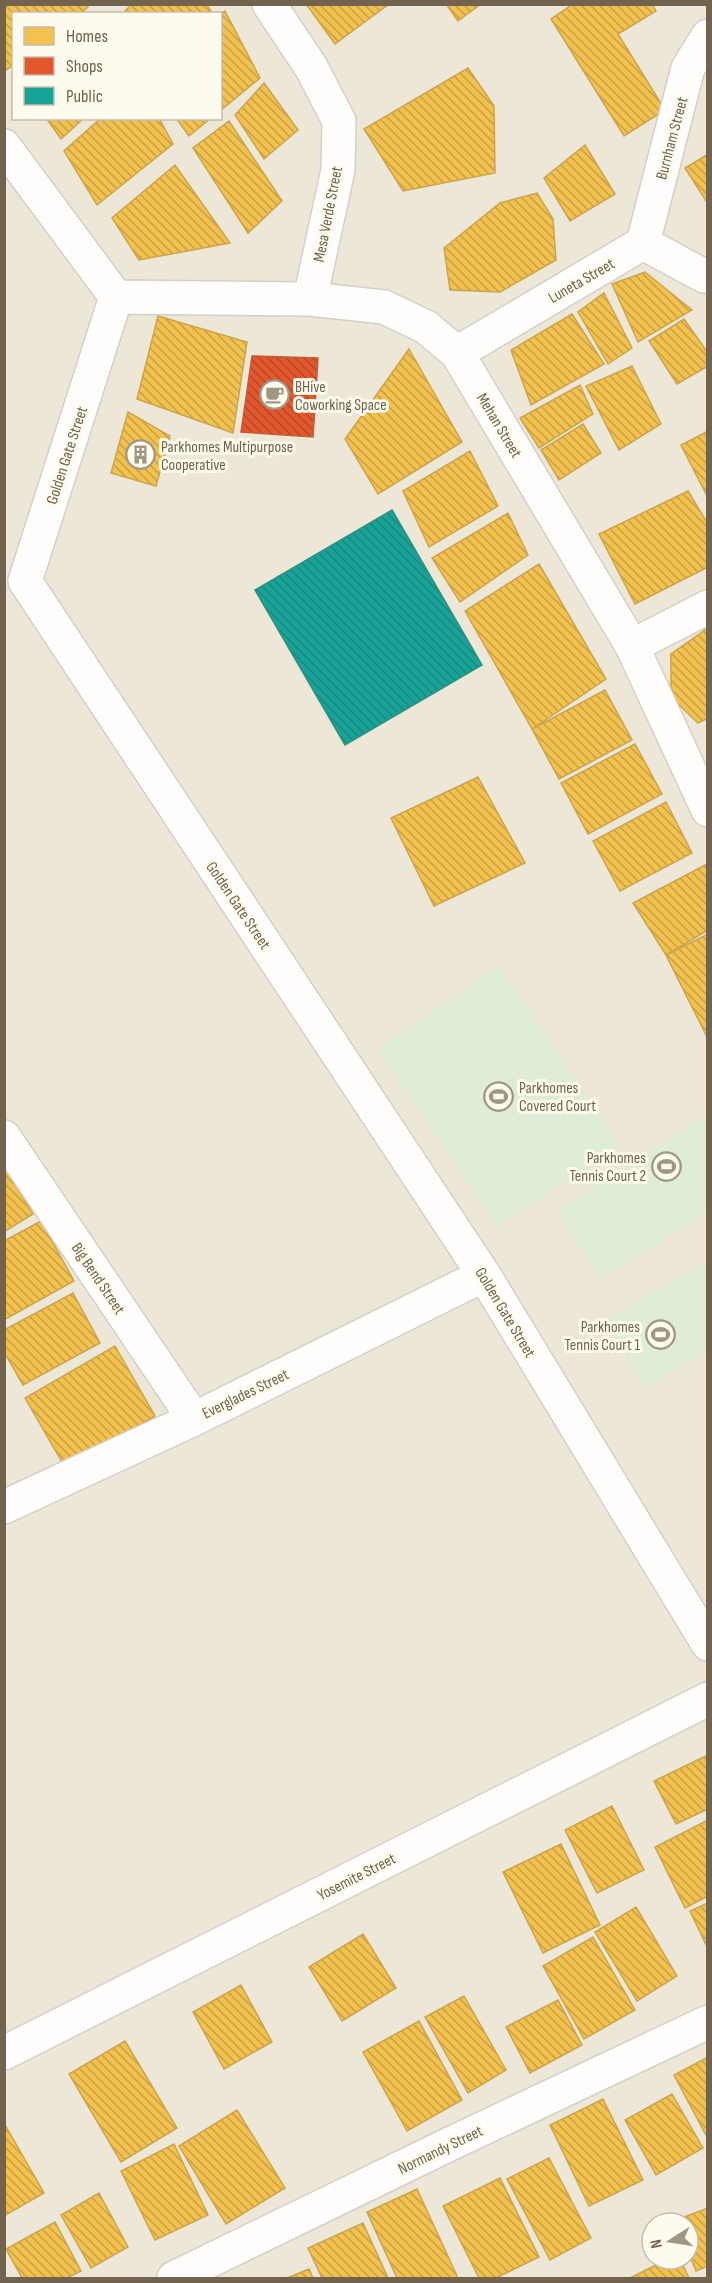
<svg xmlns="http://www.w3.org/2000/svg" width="712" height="2283" font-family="'Sofia Sans Condensed',sans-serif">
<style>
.residential{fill:#ede7d8;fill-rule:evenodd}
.green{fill:#dfecd7}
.homes{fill:url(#homes-back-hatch);stroke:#cba54e;stroke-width:1.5}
.shops{fill:url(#shops-back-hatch);stroke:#c25b38;stroke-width:1.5}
.public{fill:url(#public-back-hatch);stroke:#329082;stroke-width:1.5}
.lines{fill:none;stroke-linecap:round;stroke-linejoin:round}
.street-casing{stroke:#d4d0c8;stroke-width:36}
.street{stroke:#fefdfc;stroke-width:33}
.labels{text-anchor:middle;stroke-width:6;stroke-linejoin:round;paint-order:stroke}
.street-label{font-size:16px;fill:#71634e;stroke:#fdfbed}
.poi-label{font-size:16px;fill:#71634e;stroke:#fdfbed;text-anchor:start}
</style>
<defs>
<pattern id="homes-back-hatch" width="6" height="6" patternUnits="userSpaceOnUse" patternTransform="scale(1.5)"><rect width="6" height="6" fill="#f2c14e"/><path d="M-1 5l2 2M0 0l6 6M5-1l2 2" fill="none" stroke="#c8a043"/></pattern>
<pattern id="shops-back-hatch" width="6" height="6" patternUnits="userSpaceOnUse" patternTransform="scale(1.5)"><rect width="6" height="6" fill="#e4572e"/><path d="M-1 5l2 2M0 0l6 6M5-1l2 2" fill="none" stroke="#b44928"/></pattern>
<pattern id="public-back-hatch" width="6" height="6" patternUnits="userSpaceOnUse" patternTransform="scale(1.5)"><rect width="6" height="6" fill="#17a398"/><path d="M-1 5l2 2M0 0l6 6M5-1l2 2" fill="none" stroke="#19887e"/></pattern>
</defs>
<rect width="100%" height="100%" fill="#f6f4eb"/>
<path class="residential" d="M 5,5 L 707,5 L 707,2278 L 5,2278 ZM 14,14 L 220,14 L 220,118 L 14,118 ZM 652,2223 L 688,2223 L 688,2259 L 652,2259 Z"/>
<path class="green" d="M 499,966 L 619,1144 L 498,1227 L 377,1049 Z
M 704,1117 L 708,1122 L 707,1212 L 600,1280 L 557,1210 Z
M 707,1261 L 707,1351 L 644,1388 L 605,1320 Z"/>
<path class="homes" d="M 4,4 L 87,4 L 88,7 L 80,14 L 14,14 L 14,65 L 6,70 L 4,67 Z
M 132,4 L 206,4 L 213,14 L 122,14 Z
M 306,4 L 389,4 L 335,44 Z
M 446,4 L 481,4 L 458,21 Z
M 573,4 L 652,4 L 656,11 L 618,34 L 665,110 L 624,136 L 551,19 Z
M 225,11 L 260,78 L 220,111 L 220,15 Z
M 468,68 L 494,106 L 495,173 L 403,191 L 364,129 Z
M 264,83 L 298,130 L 264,159 L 235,115 Z
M 46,118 L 84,118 L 61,139 Z
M 101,118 L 159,118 L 173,144 L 97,205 L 64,151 Z
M 176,118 L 211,118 L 189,136 Z
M 229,121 L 282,201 L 248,233 L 193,148 Z
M 585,145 L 615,194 L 570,221 L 544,178 Z
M 708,154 L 708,204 L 685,168 Z
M 175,165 L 230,243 L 139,260 L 112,218 Z
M 537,193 L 553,219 L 556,260 L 500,292 L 450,290 L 444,248 L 500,203 Z
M 645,272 L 692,310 L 638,342 L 612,284 Z
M 604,293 L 632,348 L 608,364 L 578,312 Z
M 572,314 L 604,364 L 531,405 L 511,350 Z
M 158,316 L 247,342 L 233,433 L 137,399 Z
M 684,319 L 708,353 L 708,366 L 677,384 L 649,341 Z
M 409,349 L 462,442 L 378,494 L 345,439 Z
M 632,366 L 661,424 L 619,450 L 586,386 Z
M 580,385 L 593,414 L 539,448 L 520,418 Z
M 128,412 L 170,436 L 156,486 L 111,473 Z
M 583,424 L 601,453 L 559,480 L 541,450 Z
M 708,431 L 708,498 L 681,445 Z
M 470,451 L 498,506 L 429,547 L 403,491 Z
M 688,491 L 708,524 L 708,567 L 635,604 L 599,534 Z
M 508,513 L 528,555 L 460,602 L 432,558 Z
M 539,564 L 606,679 L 532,729 L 465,611 Z
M 708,628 L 708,718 L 698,723 L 671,697 L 671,654 Z
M 605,690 L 632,740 L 559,779 L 532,729 Z
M 635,744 L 662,794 L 588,834 L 561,783 Z
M 478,777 L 525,863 L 434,906 L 391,818 Z
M 666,802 L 692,853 L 620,891 L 593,841 Z
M 707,864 L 708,930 L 666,955 L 633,903 Z
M 708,934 L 708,1039 L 666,955 Z
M 4,1166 L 33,1214 L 4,1232 Z
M 41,1221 L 74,1281 L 4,1320 L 4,1241 Z
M 73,1293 L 100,1343 L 23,1385 L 4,1352 L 4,1330 Z
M 115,1346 L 155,1416 L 66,1469 L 25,1398 Z
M 708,1755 L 708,1809 L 676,1824 L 654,1781 Z
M 612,1806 L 644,1870 L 597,1893 L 565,1830 Z
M 708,1820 L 708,1896 L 685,1908 L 655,1847 Z
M 561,1844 L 600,1925 L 543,1953 L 503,1872 Z
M 708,1903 L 708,1949 L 690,1911 Z
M 636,1907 L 677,1976 L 637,2001 L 595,1932 Z
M 363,1934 L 396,1988 L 342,2021 L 309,1967 Z
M 593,1937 L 635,2010 L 584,2039 L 543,1966 Z
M 241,1985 L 272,2042 L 224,2069 L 193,2012 Z
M 464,1996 L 506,2070 L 468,2093 L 425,2017 Z
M 558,2000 L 582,2045 L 530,2073 L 506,2027 Z
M 419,2021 L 462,2100 L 407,2131 L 363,2052 Z
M 125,2041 L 177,2128 L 121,2162 L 69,2074 Z
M 708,2057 L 708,2139 L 674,2075 Z
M 672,2094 L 703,2148 L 656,2175 L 625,2120 Z
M 603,2099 L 643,2180 L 589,2206 L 550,2125 Z
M 237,2110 L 285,2188 L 226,2224 L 179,2146 Z
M 4,2123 L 44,2193 L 4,2216 Z
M 174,2144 L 208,2215 L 155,2240 L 121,2171 Z
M 549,2158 L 591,2238 L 550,2260 L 507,2179 Z
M 500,2178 L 539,2257 L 496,2278 L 479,2278 L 443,2206 Z
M 417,2189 L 458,2278 L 397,2278 L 367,2212 Z
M 99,2193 L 128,2247 L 91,2268 L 61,2215 Z
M 708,2208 L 708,2266 L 696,2271 L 688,2251 L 688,2223 L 677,2223 L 676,2220 Z
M 55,2222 L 81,2271 L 67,2278 L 22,2278 L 6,2249 Z
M 363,2223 L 388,2278 L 322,2278 L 308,2248 Z
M 668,2259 L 680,2259 L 689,2278 L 630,2278 Z
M 309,2269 L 313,2278 L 287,2278 Z"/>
<path class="shops" d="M 252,356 L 318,358 L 313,437 L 241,432 Z"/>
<path class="public" d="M 392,510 L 482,665 L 345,745 L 255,590 Z"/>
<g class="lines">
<defs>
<path id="street" d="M 269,4 L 311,67 L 339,121 L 338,170 L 310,299
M 4,146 L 116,297 L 25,581 L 484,1275 L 708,1644
M 643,243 L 688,68 L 708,36
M 116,297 L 310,299 L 384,307 L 426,327 L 457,353 L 632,646 L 708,810
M 457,353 L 643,243 L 704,276 L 708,275
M 632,646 L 708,607
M 4,1137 L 194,1419
M 4,1507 L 194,1419 L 484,1275
M 4,2053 L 708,1699
M 174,2278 L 454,2142 L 708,2022"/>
</defs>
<use href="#street" class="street-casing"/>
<use href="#street" class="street"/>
</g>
<defs>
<symbol id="cafe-ring" viewBox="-11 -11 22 22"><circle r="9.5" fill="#fdfbed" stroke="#a09685" stroke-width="1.5"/><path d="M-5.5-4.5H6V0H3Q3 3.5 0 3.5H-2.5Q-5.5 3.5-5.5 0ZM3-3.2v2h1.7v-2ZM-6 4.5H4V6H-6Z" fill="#a09685"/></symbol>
<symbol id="building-ring" viewBox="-11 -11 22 22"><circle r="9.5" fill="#fdfbed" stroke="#a09685" stroke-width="1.5"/><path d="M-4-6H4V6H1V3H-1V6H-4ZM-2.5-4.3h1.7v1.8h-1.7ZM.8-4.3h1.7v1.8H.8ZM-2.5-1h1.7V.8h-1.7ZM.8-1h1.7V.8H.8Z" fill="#a09685"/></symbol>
<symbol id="stadium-ring" viewBox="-11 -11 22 22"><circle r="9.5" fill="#fdfbed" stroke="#a09685" stroke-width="1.5"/><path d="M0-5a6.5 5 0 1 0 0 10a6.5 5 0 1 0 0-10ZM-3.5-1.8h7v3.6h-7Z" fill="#a09685"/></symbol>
</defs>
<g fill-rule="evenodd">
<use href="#cafe-ring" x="258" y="378" width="33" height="33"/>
<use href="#building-ring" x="124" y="438" width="33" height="33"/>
<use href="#stadium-ring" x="482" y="1080" width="33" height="33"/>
<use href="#stadium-ring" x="650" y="1150" width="33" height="33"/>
<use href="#stadium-ring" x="644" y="1318" width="33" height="33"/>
</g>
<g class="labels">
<g class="street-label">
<text transform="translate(671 138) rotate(-75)" y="6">Burnham Street</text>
<text transform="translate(327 214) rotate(-79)" y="6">Mesa Verde Street</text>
<text transform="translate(581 280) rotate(-30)" y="6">Luneta Street</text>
<text transform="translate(500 425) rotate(59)" y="6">Mehan Street</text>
<text transform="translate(66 455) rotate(-72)" y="6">Golden Gate Street</text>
<text transform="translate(239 905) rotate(56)" y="6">Golden Gate Street</text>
<text transform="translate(99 1278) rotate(56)" y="6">Big Bend Street</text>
<text transform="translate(506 1312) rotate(59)" y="6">Golden Gate Street</text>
<text transform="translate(245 1393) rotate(-26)" y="6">Everglades Street</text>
<text transform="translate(356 1876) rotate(-27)" y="6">Yosemite Street</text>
<text transform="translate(440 2149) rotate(-26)" y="6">Normandy Street</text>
</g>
<g class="poi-label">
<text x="295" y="392">BHive<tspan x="295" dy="18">Coworking Space</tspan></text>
<text x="161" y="452">Parkhomes Multipurpose<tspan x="161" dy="18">Cooperative</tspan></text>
<text x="519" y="1093">Parkhomes<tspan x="519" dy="18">Covered Court</tspan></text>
<text x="646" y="1163" text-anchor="end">Parkhomes<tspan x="646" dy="18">Tennis Court 2</tspan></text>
<text x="640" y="1332" text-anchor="end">Parkhomes<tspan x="640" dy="18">Tennis Court 1</tspan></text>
</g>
</g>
<rect width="712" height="2283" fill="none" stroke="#71634e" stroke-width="12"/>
<rect x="12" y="12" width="210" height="108" fill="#fdfbed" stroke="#c5bead" stroke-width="1.5"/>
<rect x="24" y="27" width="30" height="18" fill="#f2c14e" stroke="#c5bead" stroke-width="1.5"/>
<text x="66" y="42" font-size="18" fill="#71634e">Homes</text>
<rect x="24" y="57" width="30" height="18" fill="#e4572e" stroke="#c5bead" stroke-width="1.5"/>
<text x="66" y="72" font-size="18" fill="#71634e">Shops</text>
<rect x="24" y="87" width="30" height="18" fill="#17a398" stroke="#c5bead" stroke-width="1.5"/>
<text x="66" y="102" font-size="18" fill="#71634e">Public</text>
<g transform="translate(670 2241) rotate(258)"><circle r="28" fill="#fdfbed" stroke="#c5bead" stroke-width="1.5"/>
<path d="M0-4.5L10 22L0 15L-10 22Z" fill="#a09685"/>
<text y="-9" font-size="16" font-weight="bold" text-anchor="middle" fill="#71634e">N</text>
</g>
</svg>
